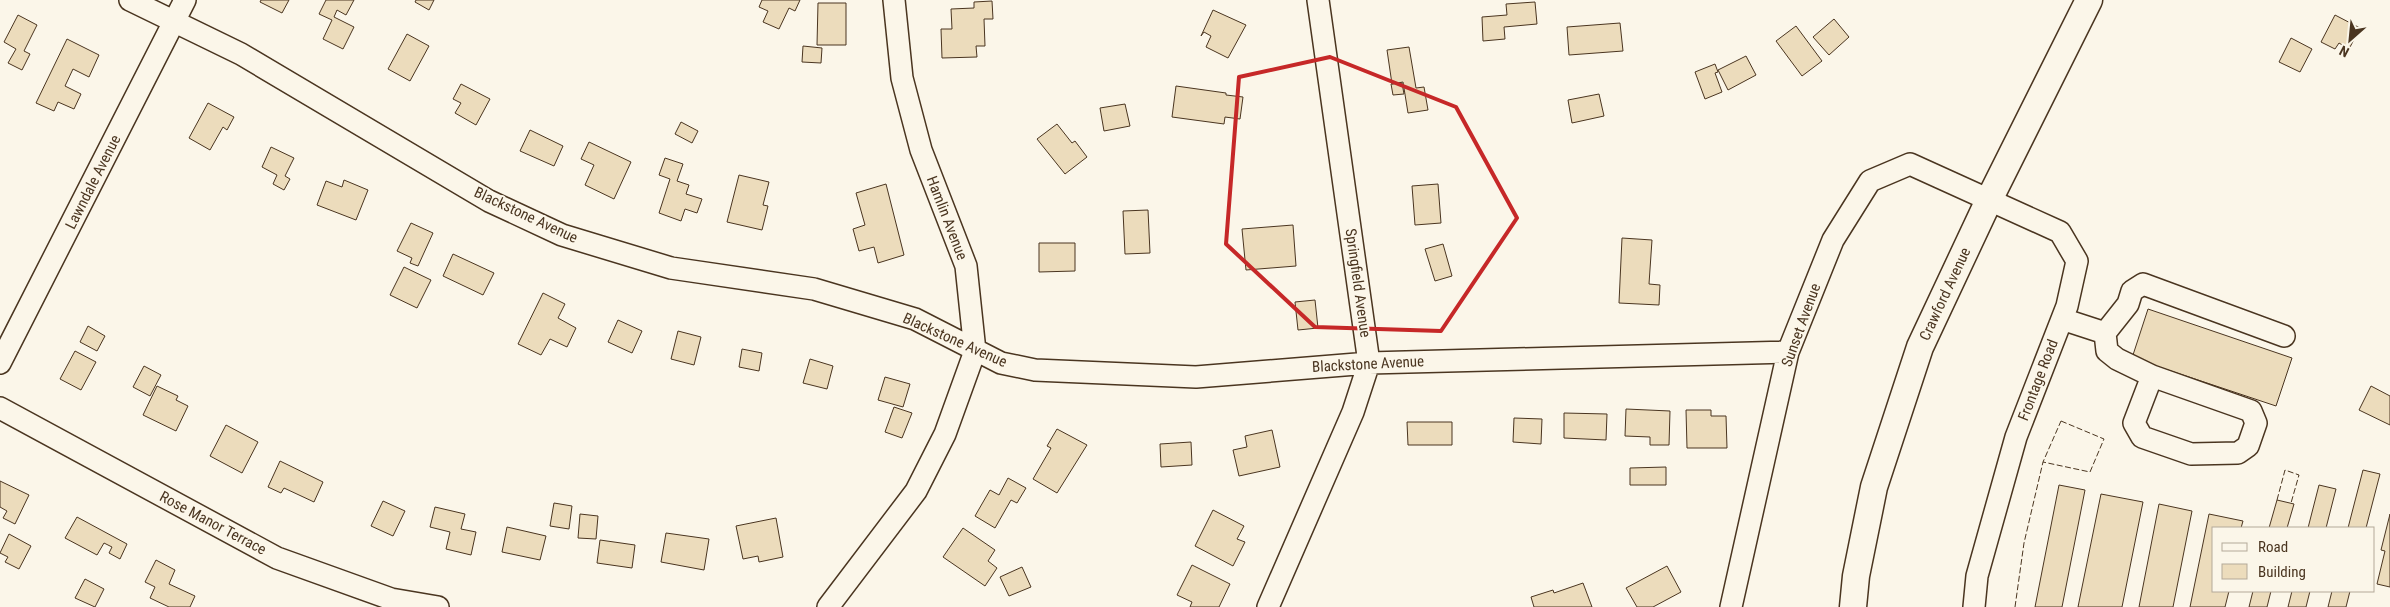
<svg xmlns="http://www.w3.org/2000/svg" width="2390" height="607" font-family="'Roboto Condensed',sans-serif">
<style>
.building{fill:#ecdcbc;stroke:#4a3520}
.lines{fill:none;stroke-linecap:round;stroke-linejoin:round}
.minor-casing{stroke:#4a3520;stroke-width:24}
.major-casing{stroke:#4a3520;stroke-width:29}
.minor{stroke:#fbf6e9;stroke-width:21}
.major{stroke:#fbf6e9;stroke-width:26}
.fence{stroke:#4a3520;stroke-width:1;stroke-dasharray:6 2.5;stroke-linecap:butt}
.marked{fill:none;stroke:#c62828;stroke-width:4;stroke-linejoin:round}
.labels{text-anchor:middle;stroke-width:4;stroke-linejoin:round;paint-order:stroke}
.street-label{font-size:15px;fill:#4a3520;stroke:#fbf6e9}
</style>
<rect width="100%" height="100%" fill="#fbf6e9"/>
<path class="building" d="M 261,0 L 289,0 L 282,13 L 260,2 Z
M 326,0 L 354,0 L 346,15 L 337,10 L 334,17 L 354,27 L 343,49 L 323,39 L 332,20 L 319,14 Z
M 416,0 L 434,0 L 429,10 L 415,2 Z
M 762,0 L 800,0 L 795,11 L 789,8 L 779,29 L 763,22 L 768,11 L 759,7 Z
M 992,1 L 993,19 L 984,19 L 985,46 L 976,46 L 977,57 L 942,58 L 941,29 L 952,29 L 951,9 L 974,8 L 974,2 Z
M 1535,2 L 1537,24 L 1504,27 L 1505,39 L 1483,41 L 1482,17 L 1507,15 L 1506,4 Z
M 818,3 L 846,3 L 846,45 L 817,45 Z
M 1213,10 L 1246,25 L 1228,58 L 1206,47 L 1211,36 L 1204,32 L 1201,36 Z
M 18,15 L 37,25 L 24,51 L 30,54 L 22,70 L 8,63 L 16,49 L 4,42 Z
M 2335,15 L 2360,28 L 2349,49 L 2339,43 L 2335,49 L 2321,42 Z
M 1834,19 L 1849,37 L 1829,55 L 1813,37 Z
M 1620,23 L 1623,51 L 1569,55 L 1567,27 Z
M 1796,26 L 1822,61 L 1802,76 L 1776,41 Z
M 407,34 L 429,46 L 410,81 L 388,69 Z
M 2291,38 L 2312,49 L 2300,72 L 2279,62 Z
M 67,39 L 99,55 L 89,77 L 73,69 L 65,86 L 81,94 L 74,109 L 58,102 L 54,111 L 36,103 Z
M 803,46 L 822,48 L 821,63 L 802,62 Z
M 1409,47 L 1416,88 L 1424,87 L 1428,110 L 1408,113 L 1403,82 L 1392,84 L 1387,50 Z
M 1746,56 L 1756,75 L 1728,90 L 1718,70 Z
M 1715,64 L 1718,72 L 1715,73 L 1722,92 L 1705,99 L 1695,72 Z
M 1402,83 L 1404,94 L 1393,95 L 1391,84 Z
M 461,84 L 490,99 L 476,125 L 455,113 L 461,103 L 453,99 Z
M 1176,86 L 1226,93 L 1226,95 L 1243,97 L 1240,119 L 1225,117 L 1224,124 L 1172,117 Z
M 1599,94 L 1604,116 L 1572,123 L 1568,100 Z
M 208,103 L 234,117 L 227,130 L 223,127 L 210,150 L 189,138 Z
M 1125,104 L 1130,126 L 1104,131 L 1100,108 Z
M 681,122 L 698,131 L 692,143 L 675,134 Z
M 1057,124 L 1072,143 L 1075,141 L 1087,157 L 1065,174 L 1037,139 Z
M 530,130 L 563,146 L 554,166 L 520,151 Z
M 589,142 L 631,162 L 614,199 L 585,185 L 594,165 L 581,159 Z
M 271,147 L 294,158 L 285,176 L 290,179 L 284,190 L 273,184 L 277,175 L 262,167 Z
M 665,158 L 683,164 L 677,181 L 689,185 L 686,194 L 702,199 L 697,213 L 685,209 L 681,221 L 659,213 L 670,179 L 659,175 Z
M 739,175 L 769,182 L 763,205 L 768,206 L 762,230 L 727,222 Z
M 344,180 L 368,190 L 356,220 L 317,205 L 326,181 L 342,187 Z
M 886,184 L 904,255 L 878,263 L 874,247 L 859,251 L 853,229 L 865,225 L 856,193 Z
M 1438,184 L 1441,223 L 1415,225 L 1412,186 Z
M 1148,210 L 1150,253 L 1125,254 L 1123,211 Z
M 411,223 L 433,233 L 418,266 L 410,263 L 412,258 L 397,251 Z
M 1293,225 L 1296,266 L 1246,270 L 1242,229 Z
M 1622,238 L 1652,240 L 1649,284 L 1660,285 L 1659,305 L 1619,303 Z
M 1039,243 L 1075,243 L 1075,271 L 1039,272 Z
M 1443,244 L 1452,276 L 1435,281 L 1425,249 Z
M 453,254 L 494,273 L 483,295 L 443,276 Z
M 404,267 L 431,280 L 417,308 L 390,295 Z
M 543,293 L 565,304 L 558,318 L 576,328 L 567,347 L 550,339 L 541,355 L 518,344 Z
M 1315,300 L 1318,328 L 1298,330 L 1295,302 Z
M 2148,309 L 2292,358 L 2276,406 L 2132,358 Z
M 618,320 L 642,331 L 632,353 L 608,342 Z
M 88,326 L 105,336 L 97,351 L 80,342 Z
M 678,331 L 701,337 L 694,365 L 671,359 Z
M 742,349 L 762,353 L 759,371 L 739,367 Z
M 75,351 L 96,362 L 81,390 L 60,379 Z
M 810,359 L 833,366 L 827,389 L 803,383 Z
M 144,366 L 161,375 L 150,396 L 133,387 Z
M 885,377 L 910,384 L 903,407 L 878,400 Z
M 157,386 L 178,396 L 176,400 L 188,406 L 176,431 L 143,415 Z
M 2371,386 L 2390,396 L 2390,425 L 2359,410 Z
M 894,407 L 912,413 L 902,438 L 885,432 Z
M 1626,409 L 1670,411 L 1669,445 L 1650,445 L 1650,437 L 1625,436 Z
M 1686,410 L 1711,410 L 1711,416 L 1726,416 L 1727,448 L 1687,448 Z
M 1564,413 L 1607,414 L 1606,440 L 1564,438 Z
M 1514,418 L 1542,419 L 1541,444 L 1513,442 Z
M 1407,422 L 1452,422 L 1452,445 L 1408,445 Z
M 226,425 L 258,442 L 242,473 L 210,456 Z
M 1057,429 L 1087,445 L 1057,493 L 1033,479 L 1051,448 L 1047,446 Z
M 1272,430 L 1280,467 L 1239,476 L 1233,450 L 1247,447 L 1245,436 Z
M 1191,442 L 1192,465 L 1161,467 L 1160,444 Z
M 280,461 L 323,482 L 314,502 L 284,488 L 281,493 L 268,487 Z
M 1666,467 L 1666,485 L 1630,485 L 1630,468 Z
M 2363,470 L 2380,474 L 2366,528 L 2348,528 Z
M 1008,478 L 1026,488 L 1017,503 L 1011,500 L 995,528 L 975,516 L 990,490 L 999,495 Z
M 0,481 L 29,495 L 15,524 L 3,518 L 7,511 L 0,507 Z
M 2059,485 L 2085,490 L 2062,607 L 2035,607 Z
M 2319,485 L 2336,489 L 2326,528 L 2308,528 Z
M 2101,494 L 2143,502 L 2122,607 L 2078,607 Z
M 2277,500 L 2294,504 L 2287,528 L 2269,528 Z
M 383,501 L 405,511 L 393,536 L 371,526 Z
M 554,503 L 572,506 L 569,529 L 550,526 Z
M 2159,504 L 2192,511 L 2173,607 L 2139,607 Z
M 435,507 L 465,514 L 461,529 L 476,532 L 471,555 L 446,549 L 450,532 L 430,527 Z
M 1213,510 L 1244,526 L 1237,539 L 1245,542 L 1233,566 L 1195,546 Z
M 580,514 L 598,516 L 596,539 L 578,538 Z
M 2209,514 L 2243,521 L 2241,528 L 2214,528 L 2214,591 L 2229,591 L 2225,607 L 2190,607 Z
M 2390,514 L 2390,587 L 2377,584 L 2385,551 L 2381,550 Z
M 77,517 L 127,544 L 120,559 L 109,553 L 112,547 L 104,543 L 97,555 L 65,538 Z
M 776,518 L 783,557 L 759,562 L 758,556 L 743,559 L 736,526 Z
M 507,527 L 546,536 L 540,560 L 502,552 Z
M 963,528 L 995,550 L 988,561 L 997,568 L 985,586 L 943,557 Z
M 666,533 L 709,539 L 704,570 L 661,562 Z
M 9,534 L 31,546 L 19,569 L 5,562 L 8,557 L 0,553 Z
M 600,540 L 635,545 L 632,568 L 597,563 Z
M 156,560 L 175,570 L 169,584 L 195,596 L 190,607 L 169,607 L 150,598 L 155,587 L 145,582 Z
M 1192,565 L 1230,584 L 1219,607 L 1190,607 L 1192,602 L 1177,595 Z
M 1667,566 L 1681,592 L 1653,607 L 1637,607 L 1626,588 Z
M 1022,567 L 1031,587 L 1009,596 L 1000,577 Z
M 85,579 L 104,589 L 95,607 L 75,598 Z
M 1583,583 L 1592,607 L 1534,607 L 1531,597 L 1553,590 L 1554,593 Z
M 2253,591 L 2271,591 L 2267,607 L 2249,607 Z
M 2292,591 L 2310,591 L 2306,607 L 2288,607 Z
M 2332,591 L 2350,591 L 2346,607 L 2328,607 Z"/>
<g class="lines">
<defs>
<path id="minor" d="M 130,0 L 241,54 L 489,201 L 562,235 L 671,268 L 814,289 L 915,319 L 1001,363 L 1035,370 L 1196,377 L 1369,363 L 1788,352
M 2062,319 L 2105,333 L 2107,351 L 2117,359 L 2152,376 L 2251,411 L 2256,423 L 2248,446 L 2238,453 L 2191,454 L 2142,437 L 2134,423 L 2152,376
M 2105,333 L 2128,304 L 2132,291 L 2143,284 L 2284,336
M 0,363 L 185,0
M 0,408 L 277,558 L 391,599 L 438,607
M 828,607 L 916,491 L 945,434 L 975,351 L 966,266 L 921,150 L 902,78 L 894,0
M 1268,607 L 1353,412 L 1369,363 L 1318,0
M 1731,607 L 1788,352 L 1833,240 L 1870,181 L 1910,164 L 2060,232 L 2077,261 L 2067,306 L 2016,437 L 1977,576 L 1974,607"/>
<path id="major" d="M 1853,607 L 1856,576 L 1874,487 L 1920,347 L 1989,200 L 2089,0"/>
</defs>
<use href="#minor" class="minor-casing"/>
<use href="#major" class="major-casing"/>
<use href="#minor" class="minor"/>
<use href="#major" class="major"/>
<path class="fence" d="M 2061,421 L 2104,439 L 2090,472 L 2043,462 Z
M 2277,500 L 2285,470 L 2299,475 L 2291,503
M 2015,607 L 2024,543 L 2043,462"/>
</g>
<path class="marked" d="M 1330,57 L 1456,107 L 1517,218 L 1441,331 L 1315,327 L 1226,244 L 1239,77 Z"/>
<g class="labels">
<g class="street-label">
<text transform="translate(93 182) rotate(-63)" y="5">Lawndale Avenue</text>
<text transform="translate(526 215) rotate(25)" y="5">Blackstone Avenue</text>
<text transform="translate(947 218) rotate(69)" y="5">Hamlin Avenue</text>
<text transform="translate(1358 283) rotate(82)" y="5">Springfield Avenue</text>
<text transform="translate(1945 294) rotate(-65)" y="5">Crawford Avenue</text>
<text transform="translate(1801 325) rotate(-70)" y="5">Sunset Avenue</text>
<text transform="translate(955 340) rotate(24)" y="5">Blackstone Avenue</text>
<text transform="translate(1368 364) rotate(-3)" y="5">Blackstone Avenue</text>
<text transform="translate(2038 380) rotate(-69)" y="5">Frontage Road</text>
<text transform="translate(213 523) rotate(28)" y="5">Rose Manor Terrace</text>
</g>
</g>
<rect x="2212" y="527" width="162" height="65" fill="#fbf6e9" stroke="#b4a999"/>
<rect x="2222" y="543" width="25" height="8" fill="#fbf6e9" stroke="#b4a999"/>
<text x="2258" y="552" font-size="15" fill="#4a3520">Road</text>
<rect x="2222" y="564" width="25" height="15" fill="#ecdcbc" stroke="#b4a999"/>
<text x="2258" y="577" font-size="15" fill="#4a3520">Building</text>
<g transform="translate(2350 40) rotate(207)" stroke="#fbf6e9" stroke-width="4" paint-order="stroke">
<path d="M0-4L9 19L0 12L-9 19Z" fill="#4a3520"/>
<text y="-8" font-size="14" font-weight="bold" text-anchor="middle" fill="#4a3520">N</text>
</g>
</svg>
